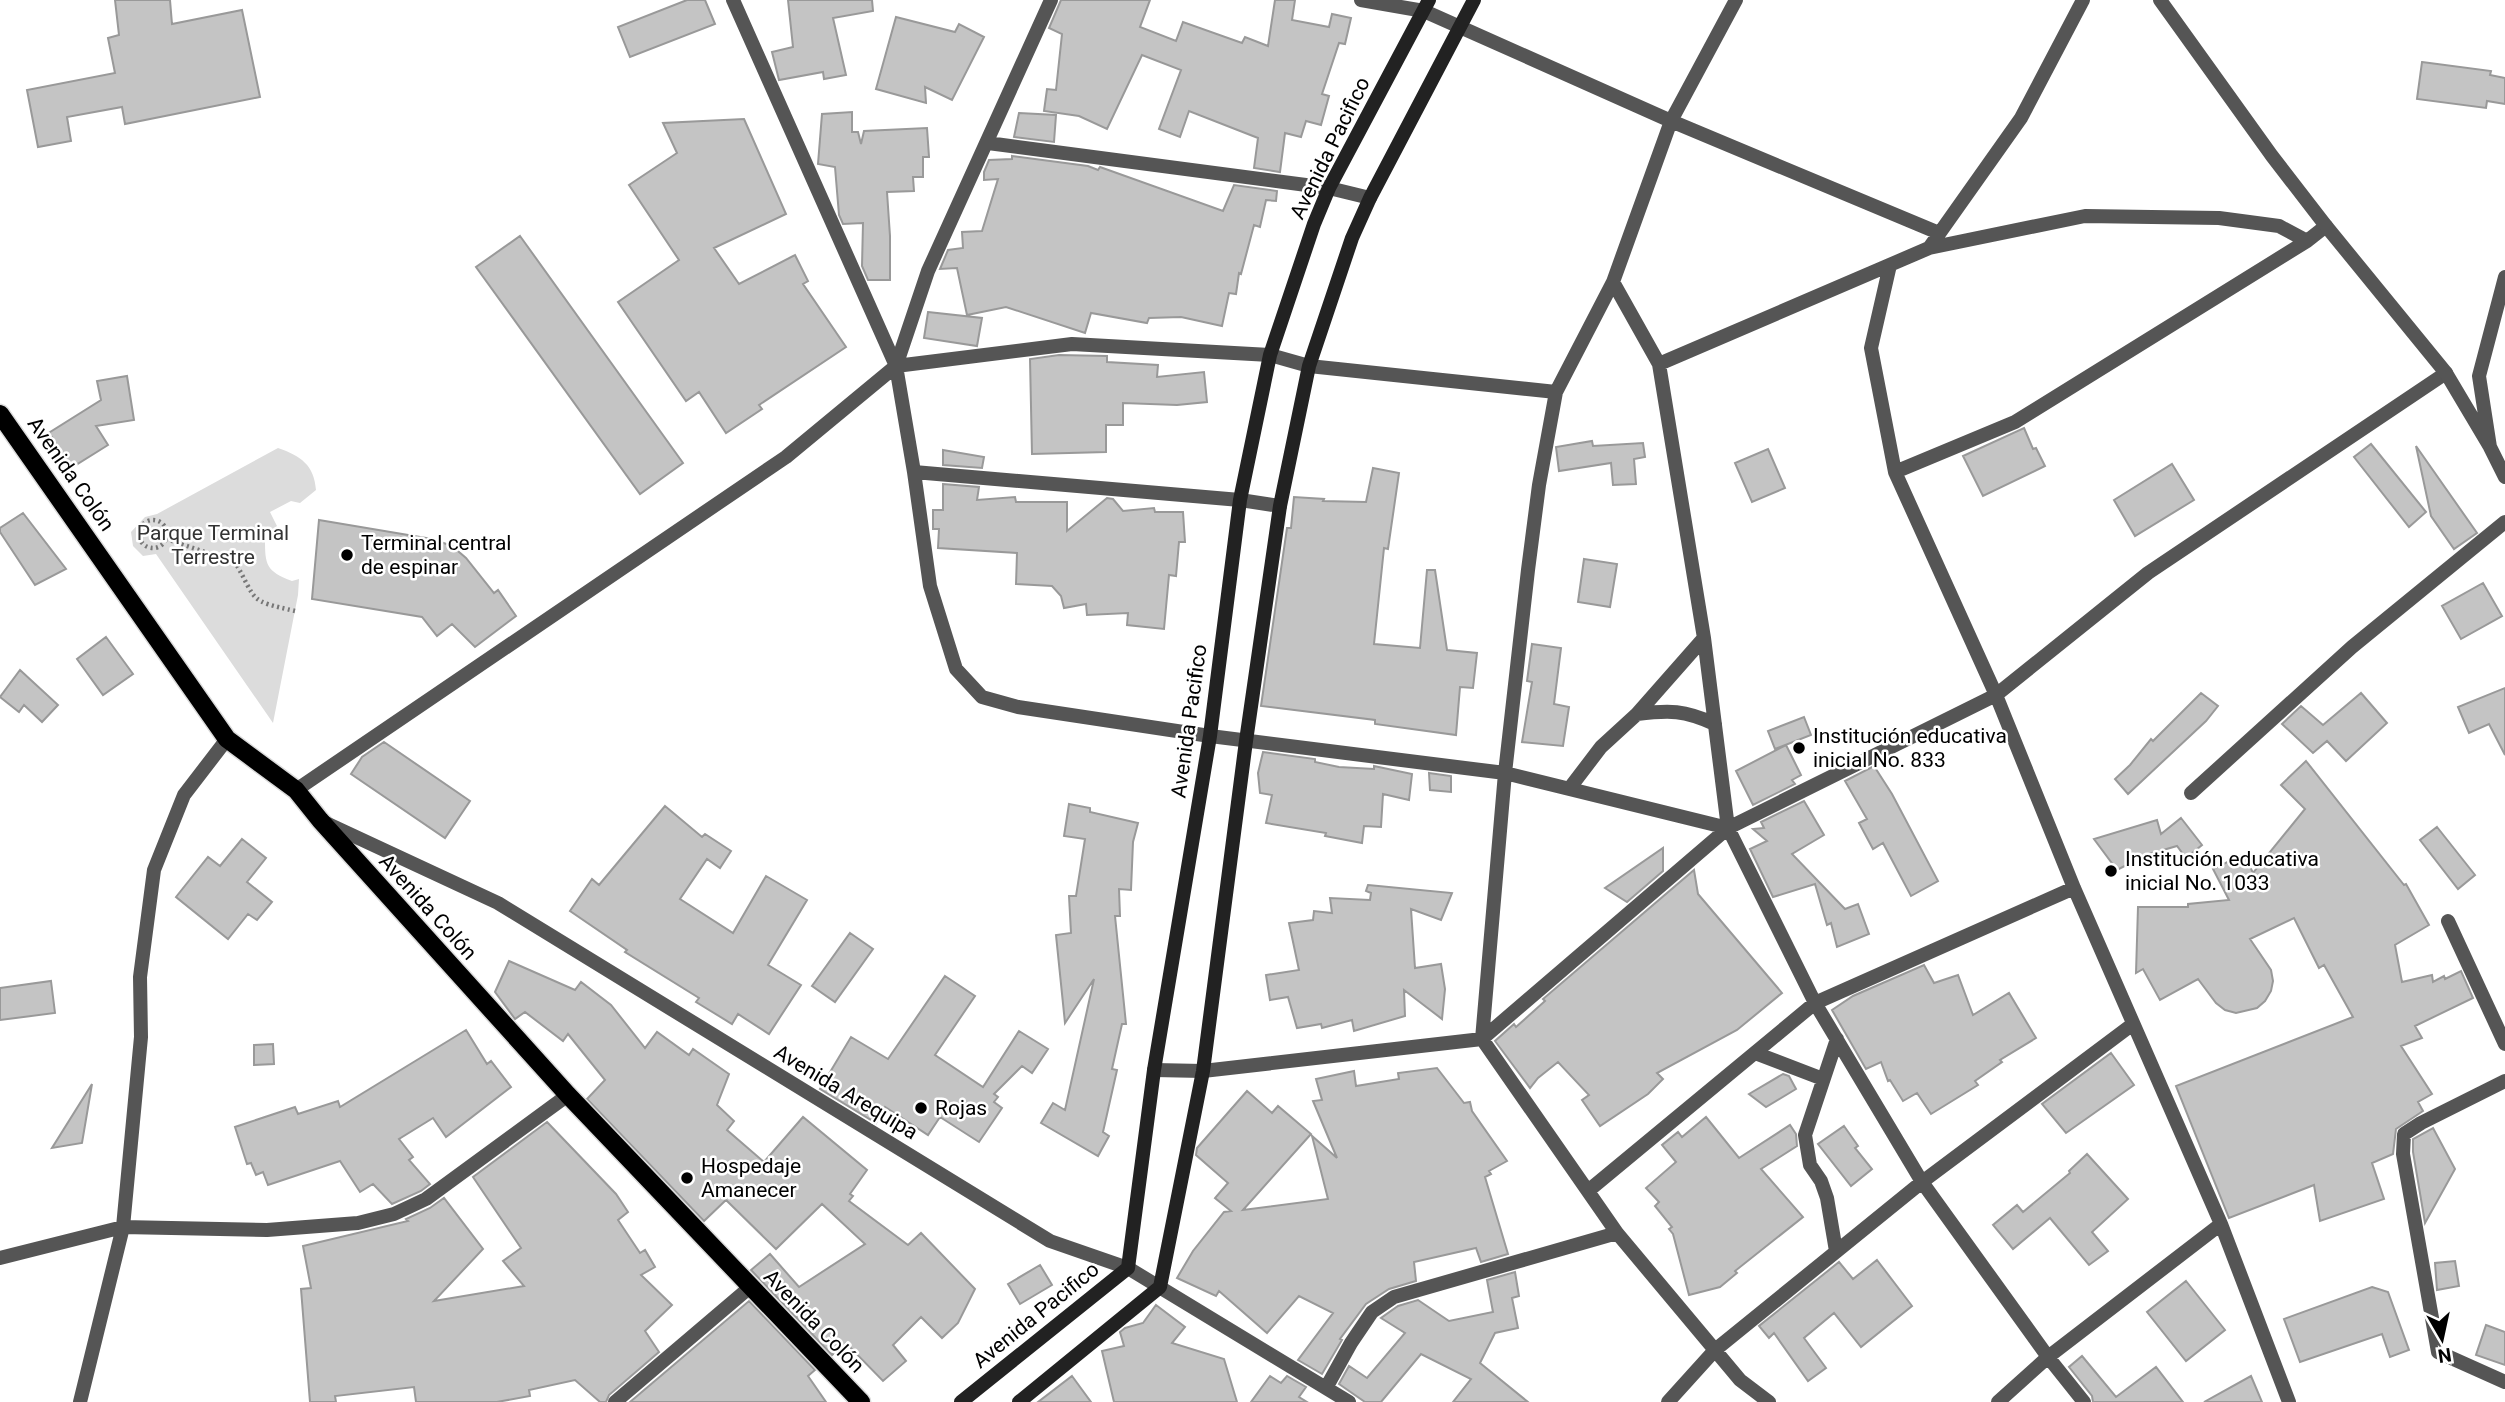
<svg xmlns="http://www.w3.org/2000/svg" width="2505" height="1402" font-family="Roboto,sans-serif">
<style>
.green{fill:#dcdcdc}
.building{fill:#c4c4c4;stroke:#999;stroke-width:2}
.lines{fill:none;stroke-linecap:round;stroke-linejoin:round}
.primary-casing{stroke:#dbdbdb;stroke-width:21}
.path{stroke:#777;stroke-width:4.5;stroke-dasharray:2 3.5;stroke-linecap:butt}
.minor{stroke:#555;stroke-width:14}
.tertiary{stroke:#555;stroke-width:14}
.secondary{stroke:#222;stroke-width:14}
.primary{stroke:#000;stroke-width:18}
.poi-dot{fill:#000;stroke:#fff;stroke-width:2.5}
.labels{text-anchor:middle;stroke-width:5;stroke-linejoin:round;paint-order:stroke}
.street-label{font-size:21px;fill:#000;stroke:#fff}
.park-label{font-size:21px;fill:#333;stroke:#fff}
.poi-label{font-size:21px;fill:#000;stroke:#fff;text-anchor:start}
</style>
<rect width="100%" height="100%" fill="#fff"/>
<path class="green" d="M 278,448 C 301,456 314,465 316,490 L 300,503 L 291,501 L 270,512 L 277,526 L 265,539 C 265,565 266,571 292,581 L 299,579 L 298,595 L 273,723 L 156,554 L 143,556 L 133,546 L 131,532 L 145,517 L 157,514 Z"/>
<path class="building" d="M 115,0 L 170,0 L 172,24 L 242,10 L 260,97 L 125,124 L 122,107 L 67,117 L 71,141 L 38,147 L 27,90 L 115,73 L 108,38 L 119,35 Z
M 687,0 L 705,0 L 715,24 L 630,57 L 618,27 Z
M 788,0 L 872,0 L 873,11 L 833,18 L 846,75 L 824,79 L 823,72 L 779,80 L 772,52 L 793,47 Z
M 1061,0 L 1150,0 L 1140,27 L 1176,41 L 1183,22 L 1242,43 L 1245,37 L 1268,46 L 1275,0 L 1295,0 L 1292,20 L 1329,27 L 1332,14 L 1351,18 L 1345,44 L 1339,43 L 1322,94 L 1329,96 L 1321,125 L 1306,121 L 1301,137 L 1285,133 L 1280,172 L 1254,168 L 1258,138 L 1189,111 L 1180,137 L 1159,129 L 1181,70 L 1142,55 L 1107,129 L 1079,116 L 1044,111 L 1047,89 L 1056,90 L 1062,34 L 1049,28 Z
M 896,17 L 955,32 L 959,24 L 984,37 L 952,100 L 925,87 L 926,103 L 876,89 Z
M 2422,62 L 2491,71 L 2490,75 L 2505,78 L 2505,104 L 2487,101 L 2486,108 L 2417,99 Z
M 852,112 L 852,132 L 858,132 L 861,144 L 864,131 L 927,128 L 929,157 L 923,157 L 923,177 L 913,177 L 914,191 L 887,192 L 890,236 L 890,280 L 868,280 L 862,266 L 863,223 L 843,224 L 839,215 L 835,167 L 818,164 L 822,114 Z
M 1019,113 L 1056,115 L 1054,142 L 1014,137 Z
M 744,119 L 786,214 L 714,248 L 739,284 L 795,255 L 808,281 L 803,284 L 846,347 L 759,405 L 762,409 L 726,433 L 699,392 L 686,401 L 618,302 L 679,260 L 629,185 L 677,153 L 663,123 Z
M 1012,156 L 1088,166 L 1098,170 L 1100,167 L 1223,211 L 1234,185 L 1277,191 L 1276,201 L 1266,200 L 1260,227 L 1254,225 L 1241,274 L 1239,273 L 1236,294 L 1229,293 L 1222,326 L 1181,317 L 1149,318 L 1147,323 L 1091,313 L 1085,333 L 1006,307 L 967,315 L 957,268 L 940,269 L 948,250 L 963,248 L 962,232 L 982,231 L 998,179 L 984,180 L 984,172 L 989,160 L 1012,159 Z
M 520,236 L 683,463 L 640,494 L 476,267 Z
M 928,312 L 982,318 L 977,346 L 924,338 Z
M 1059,355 L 1107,356 L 1107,362 L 1158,365 L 1157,377 L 1204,372 L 1207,402 L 1177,405 L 1123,403 L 1123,425 L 1106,425 L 1106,452 L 1032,454 L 1030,359 Z
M 127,376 L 134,420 L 96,426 L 108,445 L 71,468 L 50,434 L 47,434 L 101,400 L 97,381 Z
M 2024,428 L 2033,449 L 2036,448 L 2045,466 L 1983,496 L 1963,456 Z
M 1592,441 L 1593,446 L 1643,443 L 1645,457 L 1634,459 L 1636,484 L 1613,485 L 1611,463 L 1559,471 L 1556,447 Z
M 2371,444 L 2426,512 L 2409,527 L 2354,457 Z
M 2416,446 L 2477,533 L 2454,549 L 2431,516 Z
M 1768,449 L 1785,488 L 1752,502 L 1735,463 Z
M 943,450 L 984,457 L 982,468 L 943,465 Z
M 2172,464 L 2194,500 L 2135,536 L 2114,500 Z
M 1373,468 L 1399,473 L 1388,549 L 1384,548 L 1374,644 L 1420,648 L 1427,570 L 1435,570 L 1447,650 L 1477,653 L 1473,688 L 1460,687 L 1456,735 L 1375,724 L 1375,720 L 1261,706 L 1287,528 L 1291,528 L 1294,497 L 1324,499 L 1323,501 L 1366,502 Z
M 943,484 L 979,487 L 977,500 L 1015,497 L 1016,502 L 1067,502 L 1067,531 L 1107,498 L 1113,499 L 1123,511 L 1154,508 L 1155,512 L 1183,512 L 1185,542 L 1179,542 L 1176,576 L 1169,575 L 1164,629 L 1127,625 L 1128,613 L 1087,615 L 1086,604 L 1064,608 L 1061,596 L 1052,586 L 1016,584 L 1017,553 L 938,548 L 939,529 L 933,529 L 933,510 L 943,510 Z
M 23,513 L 66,569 L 35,585 L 0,532 L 0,528 Z
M 319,520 L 432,539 L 452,546 L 466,558 L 494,593 L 498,590 L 516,616 L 475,647 L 452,624 L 437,636 L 422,617 L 312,599 Z
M 1584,559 L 1617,564 L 1610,607 L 1578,602 Z
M 2483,583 L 2502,616 L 2461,639 L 2442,606 Z
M 106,637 L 133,674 L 103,695 L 77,659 Z
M 1532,644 L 1561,648 L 1554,704 L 1569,707 L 1563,746 L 1522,742 L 1532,682 L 1527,681 Z
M 20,670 L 58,705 L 42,722 L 24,705 L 19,712 L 0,697 Z
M 2505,688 L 2505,755 L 2489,724 L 2469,733 L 2458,707 Z
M 2201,693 L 2218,706 L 2206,721 L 2128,794 L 2115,779 L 2130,765 L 2151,739 L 2153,741 Z
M 2361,693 L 2387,723 L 2346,761 L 2327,741 L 2313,753 L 2282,724 L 2301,706 L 2323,725 Z
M 1804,717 L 1811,735 L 1775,749 L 1768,731 Z
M 384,742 L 470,801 L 445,838 L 351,774 L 362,757 Z
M 1786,745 L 1801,775 L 1792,780 L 1795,784 L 1753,805 L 1736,771 Z
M 1263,752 L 1315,759 L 1315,762 L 1339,767 L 1374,769 L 1374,766 L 1412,774 L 1409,800 L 1383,794 L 1381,827 L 1364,826 L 1362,843 L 1325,836 L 1326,833 L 1266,823 L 1272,795 L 1260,793 L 1258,773 Z
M 2306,761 L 2404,885 L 2406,884 L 2429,925 L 2395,945 L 2402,982 L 2432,975 L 2433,982 L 2444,976 L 2445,979 L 2461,971 L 2473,998 L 2415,1026 L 2422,1038 L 2401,1046 L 2432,1094 L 2418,1102 L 2423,1111 L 2396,1129 L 2393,1154 L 2372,1163 L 2384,1199 L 2320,1221 L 2314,1185 L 2229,1218 L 2176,1086 L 2353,1017 L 2324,965 L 2319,968 L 2294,918 L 2250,939 L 2271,970 L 2273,981 L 2271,991 L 2265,1001 L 2257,1008 L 2236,1013 L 2225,1010 L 2216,1003 L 2198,979 L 2160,1000 L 2143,969 L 2136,973 L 2138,907 L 2188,907 L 2188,904 L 2229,900 L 2213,869 L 2244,854 L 2253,873 L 2305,809 L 2281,785 Z
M 1874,766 L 1892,794 L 1938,881 L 1911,896 L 1883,843 L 1873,849 L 1859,823 L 1867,819 L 1845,781 Z
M 1429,773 L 1451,776 L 1451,792 L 1430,790 Z
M 1804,801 L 1824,835 L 1792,854 L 1845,909 L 1858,904 L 1869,934 L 1837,947 L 1831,923 L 1827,925 L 1815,884 L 1773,897 L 1750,849 L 1767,841 L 1753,829 L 1764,828 L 1761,822 Z
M 1069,804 L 1090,808 L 1090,812 L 1138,823 L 1133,842 L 1131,890 L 1119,889 L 1120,916 L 1115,916 L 1126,1024 L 1122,1024 L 1112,1069 L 1117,1070 L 1103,1132 L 1109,1136 L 1098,1156 L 1041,1123 L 1053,1103 L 1065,1110 L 1094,979 L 1065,1023 L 1056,935 L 1071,933 L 1069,896 L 1076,896 L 1085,839 L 1064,836 Z
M 665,806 L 702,837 L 705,834 L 731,851 L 720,868 L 707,859 L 680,899 L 733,933 L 766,876 L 807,900 L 768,965 L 801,985 L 769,1034 L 738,1014 L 732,1024 L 696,1002 L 699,998 L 625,952 L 627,950 L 570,911 L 592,879 L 599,885 Z
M 2181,818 L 2202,845 L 2186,858 L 2177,846 L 2146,855 L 2117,870 L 2094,839 L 2157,820 L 2161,834 Z
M 2437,827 L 2475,875 L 2458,889 L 2420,840 Z
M 242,839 L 266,858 L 247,882 L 272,902 L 257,920 L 248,914 L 228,939 L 176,897 L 208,857 L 220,866 Z
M 1663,848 L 1663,871 L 1627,902 L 1605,888 Z
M 1694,870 L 1698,894 L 1782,993 L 1737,1030 L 1657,1073 L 1663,1079 L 1648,1094 L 1600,1126 L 1582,1100 L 1589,1095 L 1558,1062 L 1538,1078 L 1530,1088 L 1495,1041 L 1514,1024 L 1516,1027 L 1545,1001 L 1543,999 Z
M 1368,885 L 1452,893 L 1441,920 L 1411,909 L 1415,968 L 1441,964 L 1445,989 L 1442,1019 L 1404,990 L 1405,1016 L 1354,1031 L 1352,1020 L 1322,1028 L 1321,1024 L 1297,1028 L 1288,997 L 1270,1000 L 1266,975 L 1299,970 L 1289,923 L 1313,920 L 1314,911 L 1332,913 L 1330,898 L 1370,900 L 1371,893 L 1366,891 Z
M 850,933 L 873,949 L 835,1002 L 812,986 Z
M 509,961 L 575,990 L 581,982 L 611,1005 L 645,1048 L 657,1032 L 689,1055 L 693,1049 L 729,1074 L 717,1105 L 734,1121 L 727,1130 L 764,1162 L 803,1117 L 867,1170 L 850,1194 L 853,1196 L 849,1201 L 908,1245 L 921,1233 L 975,1289 L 958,1323 L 942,1338 L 921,1317 L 893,1345 L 906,1361 L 883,1381 L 846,1343 L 832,1355 L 751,1270 L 770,1254 L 799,1287 L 865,1244 L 822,1204 L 776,1249 L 726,1200 L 704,1221 L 587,1099 L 605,1080 L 568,1034 L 563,1041 L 525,1012 L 515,1019 L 495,992 Z
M 1924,965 L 1934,983 L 1958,975 L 1973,1015 L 2009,993 L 2036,1038 L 2000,1060 L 2002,1062 L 1975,1081 L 1978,1085 L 1931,1114 L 1917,1093 L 1903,1101 L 1890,1080 L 1888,1081 L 1881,1062 L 1866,1069 L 1832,1010 L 1853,996 Z
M 945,976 L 975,996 L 935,1055 L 983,1087 L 1019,1031 L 1048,1049 L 1032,1073 L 1022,1066 L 994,1094 L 998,1097 L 994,1102 L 1002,1108 L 979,1142 L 940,1117 L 928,1135 L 885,1107 L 876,1123 L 820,1089 L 851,1037 L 888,1059 Z
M 51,981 L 55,1013 L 0,1020 L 0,988 Z
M 466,1030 L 487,1064 L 491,1061 L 511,1087 L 446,1137 L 433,1118 L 399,1139 L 413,1157 L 409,1160 L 430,1184 L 421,1191 L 392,1204 L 373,1184 L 360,1192 L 340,1161 L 268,1185 L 263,1172 L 256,1175 L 251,1163 L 247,1164 L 235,1127 L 295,1107 L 298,1114 L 338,1101 L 340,1107 Z
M 273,1044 L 274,1064 L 254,1065 L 254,1045 Z
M 2111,1053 L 2134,1085 L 2066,1133 L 2042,1104 Z
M 1437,1068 L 1464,1103 L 1470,1102 L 1472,1111 L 1507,1161 L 1489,1171 L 1491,1174 L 1485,1177 L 1508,1254 L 1481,1262 L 1476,1248 L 1414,1262 L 1416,1281 L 1389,1289 L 1366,1304 L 1340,1339 L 1342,1340 L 1322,1374 L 1298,1360 L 1333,1313 L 1299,1296 L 1267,1333 L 1219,1291 L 1216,1296 L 1177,1278 L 1193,1251 L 1224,1212 L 1231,1211 L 1215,1198 L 1228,1183 L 1196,1155 L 1197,1148 L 1247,1091 L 1272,1113 L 1278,1106 L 1311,1134 L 1243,1210 L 1328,1199 L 1312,1136 L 1337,1158 L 1313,1101 L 1322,1100 L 1316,1079 L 1354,1071 L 1356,1086 L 1399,1079 L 1398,1073 Z
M 1783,1074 L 1789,1076 L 1796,1089 L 1766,1107 L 1749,1094 Z
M 92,1084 L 82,1143 L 52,1148 Z
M 1706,1117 L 1739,1158 L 1790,1125 L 1796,1134 L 1797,1146 L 1761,1169 L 1803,1217 L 1735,1271 L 1737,1273 L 1720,1287 L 1689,1295 L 1673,1234 L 1669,1229 L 1672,1227 L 1655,1206 L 1659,1202 L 1646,1188 L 1676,1162 L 1662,1145 L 1678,1132 L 1682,1137 Z
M 547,1122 L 616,1194 L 628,1212 L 618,1220 L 640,1253 L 645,1250 L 655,1267 L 641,1275 L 672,1305 L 645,1331 L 659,1352 L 609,1395 L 606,1402 L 600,1402 L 575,1380 L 529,1390 L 530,1396 L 497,1402 L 416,1402 L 414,1387 L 335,1396 L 336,1402 L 310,1402 L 301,1289 L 311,1288 L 303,1246 L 408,1221 L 406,1219 L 430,1208 L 444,1198 L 483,1249 L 434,1301 L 524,1286 L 503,1261 L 521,1248 L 473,1177 Z
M 1844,1126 L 1858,1146 L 1855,1148 L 1872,1169 L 1851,1186 L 1818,1144 Z
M 2433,1128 L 2455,1169 L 2425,1223 L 2413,1152 L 2413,1139 Z
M 2087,1154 L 2128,1199 L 2092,1232 L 2108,1251 L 2089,1265 L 2050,1218 L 2013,1249 L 1993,1225 L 2017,1205 L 2023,1212 L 2070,1173 L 2069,1171 Z
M 1877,1260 L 1912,1306 L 1861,1347 L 1834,1313 L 1804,1338 L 1826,1368 L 1808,1381 L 1774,1333 L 1769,1338 L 1759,1326 L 1839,1262 L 1853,1279 Z
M 2455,1261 L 2459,1286 L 2437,1290 L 2435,1263 Z
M 1040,1265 L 1052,1285 L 1020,1304 L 1008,1284 Z
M 1515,1272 L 1519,1296 L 1512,1298 L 1518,1328 L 1495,1333 L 1480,1363 L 1528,1402 L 1453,1402 L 1471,1379 L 1421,1354 L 1381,1402 L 1365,1402 L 1339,1384 L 1349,1366 L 1367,1378 L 1405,1333 L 1381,1318 L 1398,1306 L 1418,1300 L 1449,1321 L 1493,1312 L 1487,1280 Z
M 2186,1281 L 2225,1330 L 2186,1361 L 2147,1312 Z
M 2372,1287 L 2388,1292 L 2409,1350 L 2390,1357 L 2382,1334 L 2300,1362 L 2284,1319 Z
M 749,1301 L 815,1370 L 808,1376 L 826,1402 L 630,1402 Z
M 1156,1305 L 1185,1327 L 1172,1343 L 1224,1359 L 1237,1402 L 1114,1402 L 1102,1351 L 1124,1346 L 1120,1332 L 1125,1328 L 1143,1323 Z
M 2486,1325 L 2505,1332 L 2505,1365 L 2476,1355 Z
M 2082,1356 L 2116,1397 L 2156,1367 L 2183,1402 L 2093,1402 L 2092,1396 L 2069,1367 Z
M 1072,1376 L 1091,1402 L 1038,1402 Z
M 1270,1376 L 1281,1383 L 1287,1376 L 1306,1387 L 1299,1397 L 1307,1402 L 1251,1402 Z
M 2251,1376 L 2262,1402 L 2204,1402 Z"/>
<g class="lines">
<defs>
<path id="primary" d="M 0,414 L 227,739 L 296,790 L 320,820 L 568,1095 L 861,1402"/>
</defs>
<use href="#primary" class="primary-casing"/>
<path class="path" d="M139 534a14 14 0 1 1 28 0a14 14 0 1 1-28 0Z
M 166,539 L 235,562 C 258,602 247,600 295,611"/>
<path class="minor" d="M 733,0 L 896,366 L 1072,344 L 1270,355 L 1309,366 L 1556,392
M 1361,0 L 1424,11 L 1671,121 L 1939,233
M 1736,0 L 1671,121 L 1613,282 L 1556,392 L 1539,485 L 1528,570 L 1505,773 L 1482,1039 L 1617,1233 L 1740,1380 L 1769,1402
M 988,143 L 1329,188 L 1370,198
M 1929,248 L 2085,216 L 2219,218 L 2279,226 L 2307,241
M 1890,265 L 1871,348 L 1895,472 L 1996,695 L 2074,888 L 2221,1224 L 2289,1402
M 1613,282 L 1659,364 L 1704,638 L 1728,828 L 1815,1003 L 1922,1182 L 2048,1357 L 2084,1402
M 1659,364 L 1929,248 L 2021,118 L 2083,0
M 896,366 L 914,472 L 930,586 L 956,669 L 982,697 L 1018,707 L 1210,736 L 1505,773 L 1728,828
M 914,472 L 1240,500 L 1280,506
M 1895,472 L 2015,422 L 2307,241 L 2326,226
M 1637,714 C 1670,710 1684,710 1715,724
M 1569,789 L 1601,747 L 1637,714 L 1704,638
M 296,790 L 786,457 L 896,366 L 928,271 L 1051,0
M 2191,793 L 2352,647 L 2505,522
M 326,823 L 498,903 L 1050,1241 L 1128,1268 L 1349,1402
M 2448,921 L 2505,1044
M 1755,1053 L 1823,1079
M 1154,1070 L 1203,1071 L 1482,1039 L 1728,828 L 1996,695 L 2148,573 L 2446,373
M 2505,1081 L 2421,1123 L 2404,1134 L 2403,1154 L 2438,1352 L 2505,1382
M 1588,1191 L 1815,1003 L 2074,888
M 1836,1251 L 1827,1198 L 1821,1181 L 1810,1165 L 1805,1135 L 1837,1039
M 0,1258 L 123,1227 L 267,1230 L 358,1223 L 394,1214 L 426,1199 L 568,1095
M 1326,1388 L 1351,1343 L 1372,1312 L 1394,1297 L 1617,1233
M 80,1402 L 123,1227 L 141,1037 L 140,977 L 154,870 L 184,795 L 227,739
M 615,1402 L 749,1288
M 1668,1402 L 1715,1350 L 1922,1182 L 2133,1024
M 1998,1402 L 2048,1357 L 2221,1224"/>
<path class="tertiary" d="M 2160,0 L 2272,156 L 2326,226 L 2446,373 L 2490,447
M 2505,277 L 2479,376 L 2490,447 L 2505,477"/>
<path class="secondary" d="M 961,1402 L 1128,1268 L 1154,1070 L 1210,736 L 1240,500 L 1270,355 L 1314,224 L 1329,188 L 1429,0
M 1019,1402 L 1160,1287 L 1203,1071 L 1246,741 L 1280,506 L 1309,366 L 1352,238 L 1370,198 L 1474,0"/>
<use href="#primary" class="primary"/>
</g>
<g class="poi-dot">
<circle cx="347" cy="555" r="7"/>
<circle cx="1799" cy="748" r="7"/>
<circle cx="2111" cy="871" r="7"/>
<circle cx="921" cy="1108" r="7"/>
<circle cx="687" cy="1178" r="7"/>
</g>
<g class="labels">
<g class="street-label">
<text transform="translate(1330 148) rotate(-64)" y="7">Avenida Pacifico</text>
<text transform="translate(71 474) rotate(55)" y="7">Avenida Colón</text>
<text transform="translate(1189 721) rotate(-82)" y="7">Avenida Pacifico</text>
<text transform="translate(428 907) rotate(48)" y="7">Avenida Colón</text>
<text transform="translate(846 1092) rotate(31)" y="7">Avenida Arequipa</text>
<text transform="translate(1036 1315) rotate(-39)" y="7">Avenida Pacifico</text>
<text transform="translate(814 1321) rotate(46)" y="7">Avenida Colón</text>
</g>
<g class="park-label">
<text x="213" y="540">Parque Terminal<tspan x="213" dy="24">Terrestre</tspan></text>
</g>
<g class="poi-label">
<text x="361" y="550">Terminal central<tspan x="361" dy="24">de espinar</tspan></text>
<text x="1813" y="743">Institución educativa<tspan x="1813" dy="24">inicial No. 833</tspan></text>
<text x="2125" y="866">Institución educativa<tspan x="2125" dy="24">inicial No. 1033</tspan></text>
<text x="935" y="1115">Rojas</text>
<text x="701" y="1173">Hospedaje<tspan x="701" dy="24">Amanecer</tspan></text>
</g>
</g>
<g transform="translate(2442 1339) rotate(171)" stroke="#ffffff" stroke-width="5" paint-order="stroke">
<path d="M0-5L12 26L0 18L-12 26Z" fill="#000000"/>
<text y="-10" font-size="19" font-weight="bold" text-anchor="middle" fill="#000000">N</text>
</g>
</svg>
